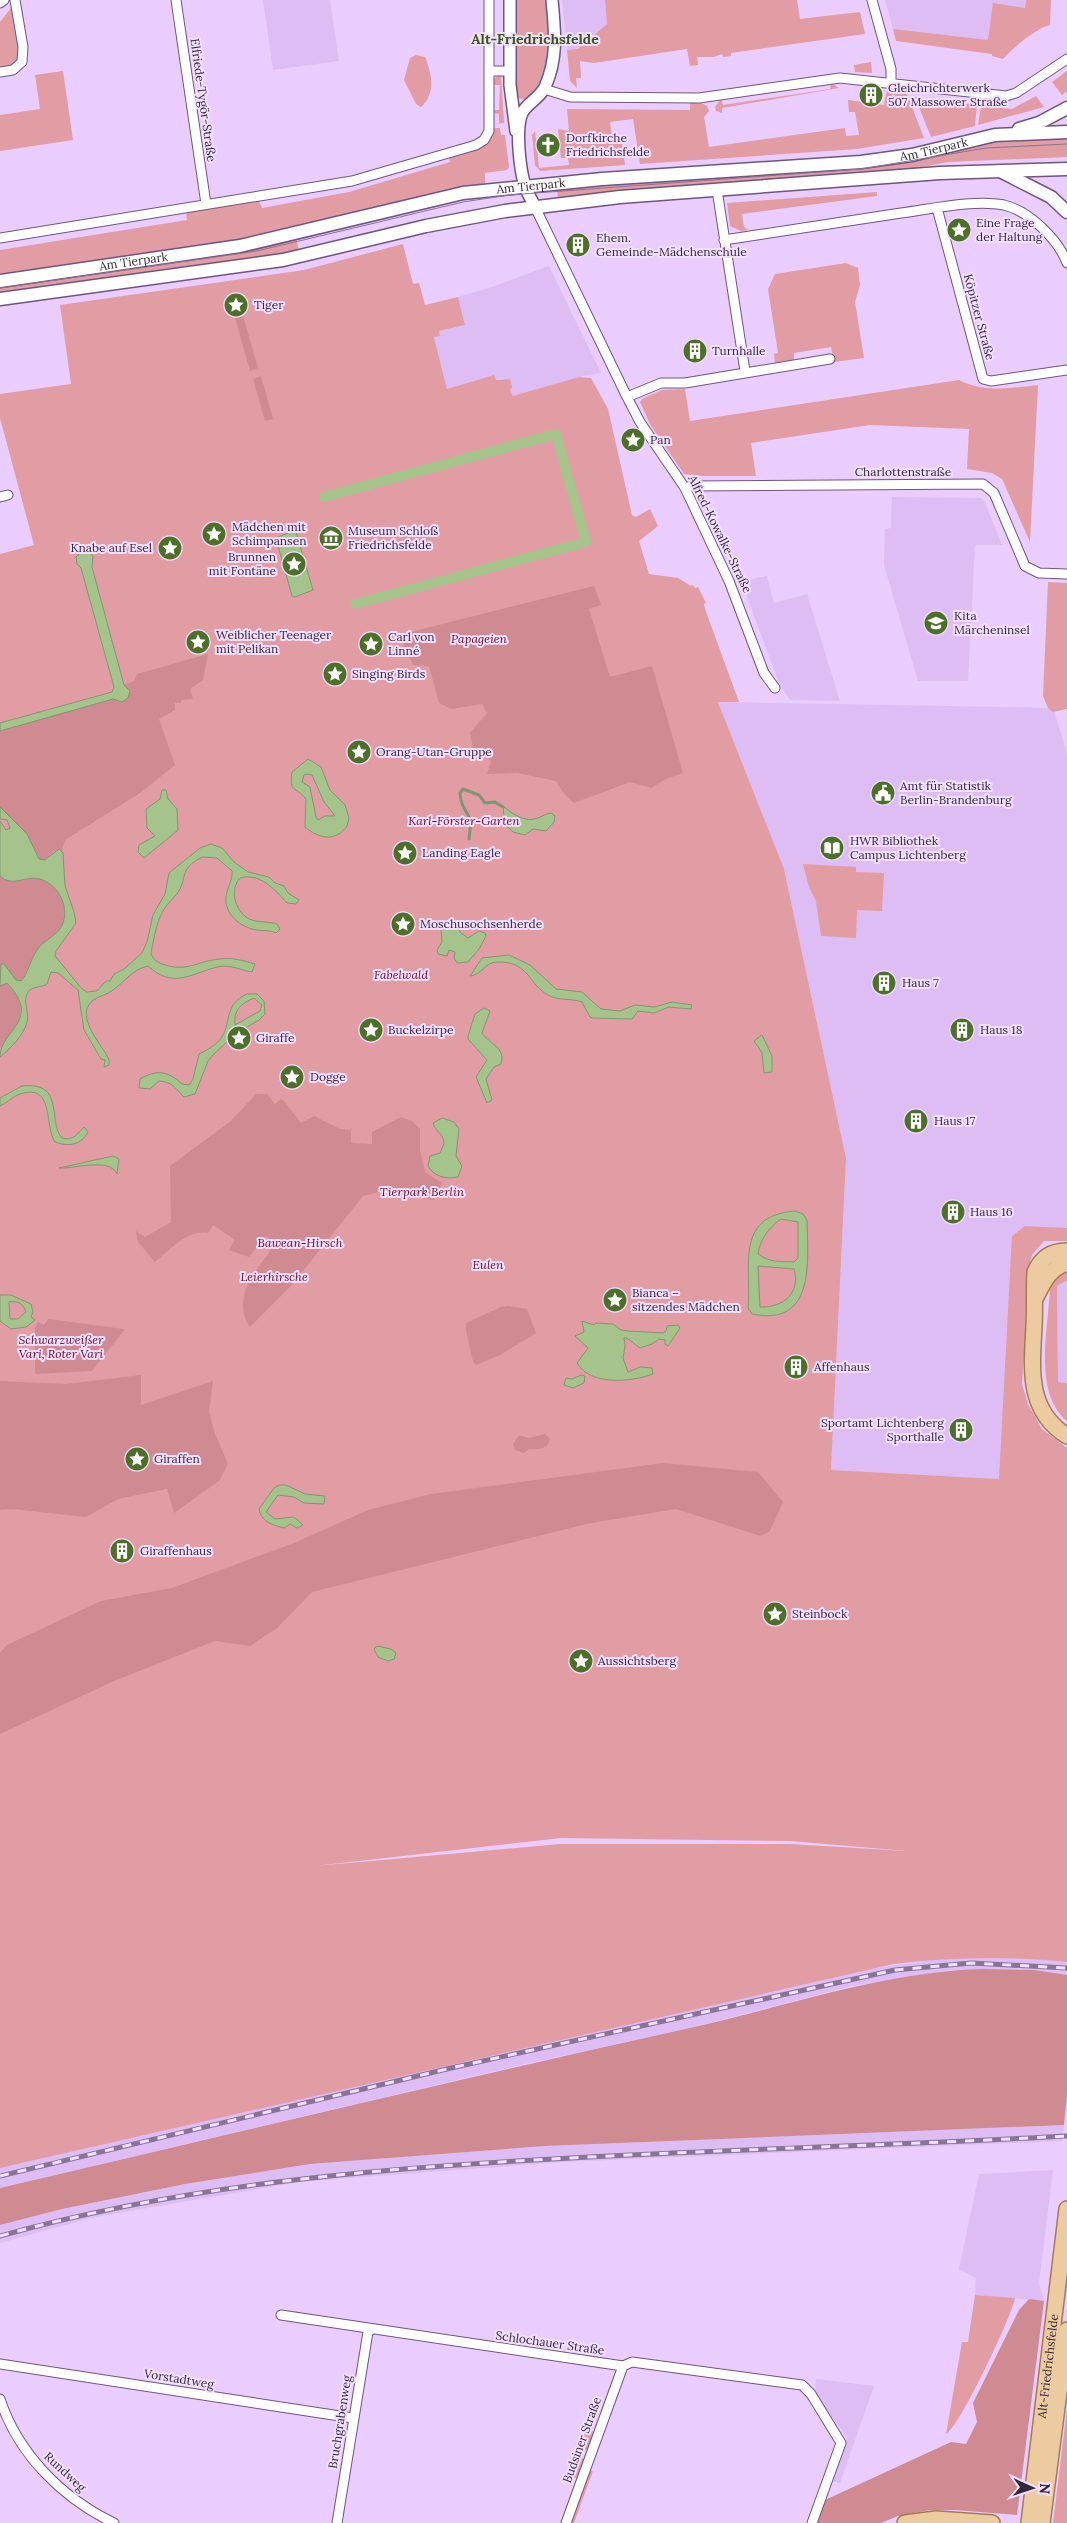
<svg xmlns="http://www.w3.org/2000/svg" width="1067" height="2523" font-family="Lora,serif">
<style>
.built{fill:#debdf4}
.green{fill:#e29ca4;fill-rule:evenodd}
.forest{fill:#cf8a92}
.water{fill:#a4c48b;stroke:#829573;fill-rule:evenodd}
.lines{fill:none;stroke-linecap:round;stroke-linejoin:round}
.stream{stroke:#829573;stroke-width:3}
.canal{stroke:#a4c48b;stroke-width:10}
.minor-casing{stroke:#6f5480;stroke-width:11}
.tertiary-casing{stroke:#6f5480;stroke-width:14}
.secondary-casing{stroke:#6f5480;stroke-width:15}
.primary-casing{stroke:#a37c54;stroke-width:18}
.minor{stroke:#fff;stroke-width:9}
.tertiary{stroke:#fff;stroke-width:11}
.secondary{stroke:#fff;stroke-width:12}
.primary{stroke:#eccba1;stroke-width:15}
.tram{stroke:#897496;stroke-width:1}
.rail-casing{stroke:#897496;stroke-width:5}
.rail{stroke:#f2dffe;stroke-width:3;stroke-dasharray:9;stroke-linecap:butt}
.labels{text-anchor:middle;stroke-width:4;stroke-linejoin:round;paint-order:stroke}
.poi-label{font-size:12px;fill:#33273a;stroke:#f2dffe;text-anchor:start}
.street-label{font-size:12px;fill:#33273a;stroke:#f2dffe}
.park-label{font-size:12px;font-style:italic;fill:#610e24;stroke:#f2dffe}
.neighbourhood-label{font-size:14px;font-weight:bold;fill:#365613;stroke:#f2dffe}
</style>
<rect width="100%" height="100%" fill="#ebccff"/>
<path class="built" d="M 263,0 L 330,0 L 339,61 L 273,70 Z
M 562,0 L 605,0 L 607,24 L 578,49 L 567,50 Z
M 885,0 L 1026,0 L 1025,8 L 988,41 L 893,29 Z
M 549,266 L 601,373 L 579,377 L 513,397 L 503,378 L 495,380 L 494,375 L 447,389 L 434,337 L 439,336 L 438,331 L 465,325 L 458,297 L 492,287 Z
M 892,497 L 980,498 L 984,500 L 1002,545 L 975,545 L 968,681 L 918,681 L 884,565 L 885,529 L 891,528 Z
M 767,576 L 774,603 L 807,594 L 840,701 L 790,700 L 779,683 L 741,581 Z
M 718,702 L 1053,708 L 1067,753 L 1067,1228 L 1026,1226 L 999,1479 L 831,1470 L 846,1158 L 784,869 Z
M 1064,1280 L 1067,1280 L 1067,1383 L 1058,1382 L 1057,1286 Z
M 944,1958 L 1025,1958 L 1067,1962 L 1067,1975 L 1035,1970 L 953,1970 L 852,1986 L 686,2029 L 525,2064 L 0,2188 L 0,2168 L 850,1972 Z
M 1064,2125 L 1062,2141 L 562,2162 L 299,2182 L 95,2217 L 0,2243 L 0,2225 L 62,2209 L 185,2184 L 310,2164 L 545,2146 Z
M 1053,2170 L 1039,2283 L 1044,2301 L 975,2295 L 976,2278 L 959,2269 L 979,2174 Z
M 816,2379 L 874,2386 L 840,2483 L 832,2481 L 847,2438 L 820,2401 L 815,2391 Z"/>
<path class="green" d="M 514,0 L 548,0 C 549,14 552,29 551,43 C 551,56 541,98 526,99 C 519,100 517,97 514,91 Z
M 605,0 L 797,0 L 800,19 L 860,12 L 865,34 L 731,53 L 731,56 L 723,57 L 722,54 L 714,57 L 697,57 L 698,65 L 690,66 L 687,49 L 594,63 L 580,61 L 581,78 L 576,78 L 577,88 L 570,81 L 567,50 L 578,49 L 607,24 Z
M 1026,0 L 1051,0 L 1050,25 C 1036,28 1013,48 1003,59 L 992,56 L 992,54 L 896,41 L 893,29 L 988,40 L 993,3 L 1025,8 Z
M 11,8 L 20,53 C 18,64 10,66 0,68 L 0,22 Z
M 416,55 L 425,57 C 432,74 436,94 421,107 L 416,104 L 404,80 L 410,58 Z
M 871,62 L 872,73 L 855,72 L 854,65 Z
M 63,71 L 73,140 L 0,151 L 0,115 L 40,109 L 35,75 Z
M 1067,71 L 1067,91 L 1062,95 L 1052,82 Z
M 498,76 L 501,76 L 504,123 L 493,124 L 499,123 L 499,114 L 493,113 L 493,110 L 499,110 L 500,85 L 493,85 L 493,80 Z
M 831,83 L 839,88 L 722,108 L 722,113 L 716,111 L 715,107 L 721,99 L 723,105 L 830,89 Z
M 887,90 L 907,94 L 924,138 L 857,149 L 640,164 L 633,119 L 610,122 L 612,137 L 621,136 L 625,165 L 540,171 L 535,165 L 532,135 L 535,131 L 539,168 L 569,165 L 568,158 L 561,158 L 558,129 L 569,131 L 567,109 L 690,110 L 690,103 L 701,103 L 707,106 L 709,111 L 704,117 L 709,147 L 845,128 L 846,136 L 859,135 L 855,112 L 849,112 L 848,100 L 884,105 Z
M 1036,96 L 1044,107 L 978,125 L 981,106 L 1012,109 Z
M 915,97 L 977,105 L 975,126 L 931,137 Z
M 493,128 L 500,128 L 501,135 L 505,135 L 509,167 L 507,170 L 485,173 L 485,185 L 243,239 L 0,276 L 0,250 L 187,220 L 186,212 L 259,201 L 262,208 L 349,192 L 450,162 L 449,157 C 466,152 492,150 493,128 Z
M 1067,137 L 1067,157 L 948,162 L 902,171 L 558,200 L 557,187 L 707,177 L 987,141 Z
M 877,192 L 877,196 L 742,214 L 744,227 L 748,230 L 741,231 L 730,226 L 727,203 Z
M 296,236 L 299,252 L 0,295 L 0,284 Z
M 403,244 L 413,284 L 419,283 L 425,305 L 458,297 L 465,325 L 439,331 L 440,336 L 434,337 L 447,389 L 494,375 L 496,380 L 510,379 L 512,387 L 510,390 L 513,396 L 579,377 L 591,378 L 608,409 L 632,515 L 636,517 L 650,509 L 658,526 L 639,541 L 649,574 L 678,578 L 691,586 L 693,585 L 695,588 L 698,587 L 706,603 L 704,604 L 705,609 L 739,702 L 718,702 L 784,869 L 846,1158 L 831,1470 L 999,1479 L 1012,1236 L 1025,1226 L 1067,1228 L 1067,1241 L 1044,1241 L 1032,1255 L 1030,1262 L 1022,1384 L 1028,1404 L 1042,1429 L 1067,1448 L 1067,1962 C 1009,1956 952,1957 894,1964 L 0,2168 L 0,554 L 34,545 L 0,418 L 0,394 L 71,384 L 60,305 L 304,270 ZM 561,1838 L 790,1841 L 907,1851 L 790,1844 L 560,1844 L 315,1866 Z
M 846,263 L 858,268 L 860,285 L 855,302 L 864,358 L 834,362 L 831,347 L 794,353 L 794,360 L 775,363 L 774,354 L 778,353 L 768,289 L 775,274 Z
M 959,380 C 984,393 1011,388 1038,385 L 1030,542 L 1002,479 L 992,473 L 967,469 L 969,429 L 870,425 L 751,443 L 756,476 L 703,476 L 684,474 L 651,426 L 640,402 L 642,399 L 662,390 L 685,389 L 690,421 Z
M 1048,582 L 1067,583 L 1067,709 L 1053,712 L 1048,708 L 1043,696 Z
M 803,864 L 856,867 L 856,872 L 884,873 L 882,911 L 857,910 L 856,938 L 821,936 L 816,901 L 809,887 Z
M 1067,1272 L 1067,1280 L 1057,1286 L 1058,1382 L 1067,1383 L 1067,1421 C 1033,1393 1048,1329 1050,1289 L 1056,1278 Z
M 975,2295 L 1015,2298 C 1012,2316 959,2428 946,2434 L 962,2342 L 968,2342 Z
M 1067,2409 L 1067,2523 L 1053,2523 Z
M 586,2429 L 594,2432 L 588,2450 L 579,2448 Z
M 576,2454 L 584,2459 L 577,2478 L 569,2476 Z
M 588,2471 L 593,2471 L 574,2523 L 569,2523 Z"/>
<path class="forest" d="M 238,298 L 258,368 L 250,371 L 230,300 Z
M 261,376 L 273,419 L 265,421 L 253,379 Z
M 594,586 L 601,605 L 589,609 L 610,677 L 652,666 L 683,773 L 666,779 L 651,788 L 630,782 L 574,803 L 565,795 L 556,781 L 517,773 L 487,774 L 491,761 L 473,748 L 470,733 L 487,713 L 482,704 L 451,709 L 439,703 L 429,666 L 413,665 L 404,646 L 403,634 Z
M 208,654 L 203,680 L 190,689 L 193,699 L 181,700 L 181,703 L 175,703 L 175,710 L 159,719 L 175,765 L 140,793 L 65,840 L 62,851 L 54,851 L 45,860 L 39,859 L 27,834 L 0,807 L 0,731 L 114,699 L 118,702 L 124,685 L 134,681 L 137,674 Z
M 0,876 C 14,888 25,875 40,879 C 59,885 72,911 60,929 C 54,937 43,942 37,950 C 30,960 29,972 20,981 L 16,980 L 1,964 L 0,972 Z
M 4,983 C 9,984 12,989 15,993 C 29,1013 14,1034 0,1048 L 0,986 Z
M 256,1094 L 267,1094 L 275,1104 L 281,1099 L 284,1101 L 301,1123 L 314,1116 L 340,1129 L 351,1130 L 351,1143 L 372,1144 L 372,1132 L 401,1117 L 412,1121 L 420,1129 L 420,1150 L 425,1172 L 442,1183 L 434,1200 L 384,1191 L 363,1196 L 291,1286 L 250,1327 C 229,1296 260,1268 275,1243 L 266,1236 L 249,1257 L 229,1250 L 235,1240 L 213,1225 L 208,1233 C 187,1229 170,1250 155,1262 L 138,1242 L 136,1231 L 145,1237 L 171,1222 L 170,1166 L 231,1121 Z
M 508,1306 L 527,1309 L 536,1333 L 500,1355 L 476,1365 L 473,1362 L 466,1330 L 466,1323 L 501,1307 Z
M 48,1319 L 116,1328 L 125,1329 L 92,1371 L 35,1374 L 35,1328 L 38,1322 L 44,1325 Z
M 141,1375 L 141,1405 L 213,1381 L 209,1411 L 214,1431 L 228,1464 L 219,1481 L 174,1513 L 167,1489 L 118,1499 L 86,1517 L 13,1509 L 0,1510 L 0,1381 L 66,1384 Z
M 545,1434 L 550,1439 C 548,1450 538,1449 529,1449 L 524,1453 L 515,1450 L 513,1444 L 519,1435 L 529,1438 Z
M 663,1463 L 758,1472 L 783,1502 L 770,1531 L 761,1536 L 676,1509 L 591,1523 L 312,1592 L 277,1628 L 250,1646 L 215,1641 L 114,1681 L 0,1734 L 0,1653 L 7,1645 L 101,1601 L 172,1588 L 294,1543 L 368,1510 L 431,1494 Z
M 983,1969 L 1035,1970 L 1067,1975 L 1067,2095 L 1064,2125 L 545,2146 L 310,2164 L 185,2184 L 62,2209 L 0,2225 L 0,2188 C 227,2135 454,2080 681,2030 C 783,2008 879,1972 983,1969 Z
M 1029,2299 L 1044,2301 L 1017,2515 L 955,2510 L 930,2510 L 898,2516 L 881,2523 L 816,2523 L 825,2500 L 951,2442 L 966,2444 L 977,2422 L 973,2403 L 1019,2310 Z"/>
<path class="water" d="M 293,531 L 296,532 L 313,590 L 295,597 L 292,596 L 276,538 Z
M 81,552 L 88,551 L 93,556 L 92,567 L 124,685 L 130,691 L 128,698 L 122,702 L 113,699 L 0,731 L 0,723 L 112,692 L 114,687 L 81,568 L 77,564 L 76,557 Z
M 308,759 L 321,767 L 330,790 L 345,805 L 349,818 L 347,826 C 336,842 319,839 305,827 L 306,799 C 295,785 289,794 292,772 ZM 307,774 L 312,775 L 324,802 L 335,816 L 325,816 L 318,820 L 316,817 L 310,787 L 302,782 L 304,775 Z
M 162,790 L 166,790 L 168,799 L 177,809 L 178,830 L 144,858 L 138,852 L 139,845 L 155,836 L 147,828 L 146,809 L 160,799 Z
M 503,806 C 511,813 524,822 535,819 C 540,818 544,814 551,813 L 555,816 L 554,822 L 546,831 L 533,829 L 525,835 L 513,832 L 505,824 Z
M 0,807 L 27,834 L 39,859 L 45,860 L 59,849 L 63,853 L 65,886 L 74,912 L 76,923 L 56,951 L 55,956 L 82,989 L 87,992 L 97,991 L 106,981 L 110,981 L 114,974 L 124,969 L 142,953 L 147,942 L 153,915 L 165,894 L 169,873 L 200,848 L 211,844 L 222,848 L 234,862 L 248,872 L 269,877 L 275,883 L 284,886 L 288,893 L 299,900 L 296,904 L 287,903 C 275,890 260,872 240,878 C 229,890 235,911 249,919 C 258,923 268,921 277,924 L 280,929 L 276,933 C 270,930 264,931 257,930 C 241,928 224,914 226,897 C 227,887 233,880 232,871 L 217,858 L 202,857 C 177,871 189,876 177,894 C 174,898 170,901 167,905 C 157,917 154,938 151,953 C 153,960 156,961 162,964 C 187,973 196,961 220,959 C 232,957 244,961 255,964 L 252,972 C 240,970 230,964 217,967 C 190,974 173,989 148,966 C 131,970 126,981 113,990 C 107,995 98,996 92,1001 C 74,1017 103,1045 109,1060 L 109,1065 L 104,1067 L 105,1060 L 101,1059 L 84,1030 L 78,990 L 58,973 L 51,972 L 47,984 C 41,988 33,986 29,991 C 21,1000 30,1012 27,1022 C 24,1035 10,1049 0,1057 C 0,1030 43,1021 7,983 L 0,986 L 1,964 L 4,964 L 16,980 L 21,981 C 29,972 30,960 37,950 C 43,941 54,937 60,929 C 72,911 60,885 40,879 C 25,875 13,888 0,876 L 0,821 L 6,830 L 10,828 L 7,820 L 0,819 Z
M 446,923 L 455,923 L 461,933 L 468,938 L 479,931 L 485,933 L 486,936 L 479,949 L 468,962 L 457,963 L 454,958 L 455,952 L 449,950 L 447,956 L 438,954 L 437,950 L 442,942 L 441,928 Z
M 509,955 L 530,965 L 556,989 L 582,992 L 601,1009 L 620,1011 L 635,1005 L 654,1007 L 672,1002 L 692,1005 L 691,1009 L 669,1007 L 654,1013 L 638,1011 L 632,1019 L 593,1018 L 590,1017 L 582,1002 C 571,998 558,1001 548,995 C 528,984 529,961 497,962 C 485,962 482,975 470,976 L 482,958 Z
M 247,994 L 257,994 L 264,1001 L 265,1014 L 259,1020 L 235,1034 L 213,1055 L 208,1061 L 195,1094 L 184,1097 C 175,1088 173,1082 159,1081 L 150,1089 L 139,1088 L 140,1079 C 157,1069 168,1071 182,1084 L 189,1085 L 193,1079 L 199,1054 C 207,1050 217,1045 222,1037 C 232,1019 224,1005 247,994 ZM 254,998 L 262,1005 L 260,1011 L 235,1025 C 233,1010 242,1003 254,998 Z
M 484,1008 L 490,1011 L 482,1033 C 489,1044 506,1047 501,1064 L 494,1067 L 486,1079 L 492,1100 L 487,1103 L 476,1077 L 487,1060 L 468,1039 L 468,1036 L 475,1014 Z
M 762,1035 L 772,1056 L 772,1072 L 764,1073 L 762,1053 L 754,1041 Z
M 22,1086 C 66,1081 47,1122 62,1138 C 74,1141 77,1134 84,1127 L 88,1132 C 81,1145 69,1147 55,1142 C 44,1127 55,1082 20,1094 C 12,1097 7,1103 0,1106 L 0,1098 Z
M 442,1118 L 454,1122 L 459,1129 L 456,1156 L 462,1166 L 458,1177 C 447,1180 433,1176 428,1166 L 430,1156 L 440,1153 L 444,1144 C 444,1133 435,1132 433,1123 Z
M 113,1156 L 119,1159 L 117,1174 C 110,1157 74,1169 59,1168 Z
M 795,1211 L 803,1214 L 807,1220 C 808,1263 815,1327 752,1314 L 748,1308 C 752,1266 734,1216 795,1211 ZM 781,1219 L 798,1222 L 798,1258 L 794,1262 C 780,1261 770,1263 758,1254 C 759,1241 770,1226 781,1219 ZM 758,1266 L 794,1269 C 801,1293 783,1308 760,1307 Z
M 0,1295 L 11,1295 L 31,1304 L 33,1312 L 31,1317 L 35,1320 L 26,1327 L 11,1329 L 0,1321 ZM 9,1302 C 18,1301 23,1303 26,1312 L 18,1319 L 10,1319 Z
M 582,1321 L 594,1325 L 596,1323 L 613,1324 L 621,1330 L 627,1331 L 663,1333 L 666,1331 L 667,1326 L 678,1325 L 680,1328 L 668,1346 L 665,1344 L 665,1340 L 659,1339 L 652,1344 L 640,1348 L 627,1338 L 624,1338 L 625,1346 L 623,1358 L 628,1372 L 640,1367 L 652,1368 L 653,1374 C 632,1382 590,1386 577,1363 L 588,1348 L 575,1336 L 584,1332 Z
M 581,1375 L 585,1376 L 584,1383 L 573,1388 L 564,1385 L 566,1378 L 572,1379 Z
M 280,1485 L 286,1485 L 305,1494 L 325,1496 L 324,1504 L 304,1503 L 294,1497 L 278,1495 L 266,1512 L 275,1519 L 294,1517 L 303,1525 L 297,1528 L 290,1524 L 284,1528 C 273,1525 261,1522 259,1509 L 274,1488 Z
M 377,1646 L 391,1649 L 396,1653 L 394,1659 L 388,1661 L 378,1657 L 374,1649 Z"/>
<g class="lines">
<path class="stream" d="M 469,839 L 471,821 C 466,809 461,808 460,793 L 463,789 L 479,795 L 485,803 L 495,802 L 503,807"/>
<path class="canal" d="M 324,497 L 556,434 L 586,542 L 355,604"/>
<defs>
<path id="minor" d="M 176,0 L 206,204
M 872,0 L 891,69 L 891,82
M 0,3 L 4,0
M 489,71 L 510,71
M 0,72 L 13,70 L 22,62 L 23,47 L 15,0
M 544,89 L 570,97 L 699,98 L 840,78 L 1006,96 L 1016,93 L 1067,59
M 717,190 L 745,371
M 535,207 L 627,397 L 640,422 L 685,488 L 729,581 L 764,673 L 775,688
M 937,208 L 983,379 L 991,381 L 1067,370
M 0,238 L 352,181 L 476,145 L 484,140 L 489,131 L 489,0
M 724,240 C 783,231 842,222 901,213 C 932,209 974,199 1004,205 C 1029,211 1058,239 1067,263
M 627,397 L 661,383 L 685,383 L 830,359
M 685,488 L 691,486 L 983,484 L 994,493 L 1025,566 L 1039,573 L 1067,574
M 0,497 L 8,495
M 281,2315 L 623,2366 L 632,2362 L 802,2385 L 811,2394 L 841,2443 L 812,2523
M 0,2364 L 353,2418
M 0,2399 C 18,2454 62,2498 114,2523
M 337,2523 L 368,2332 L 373,2329
M 566,2523 L 623,2366"/>
<path id="tertiary" d="M 510,0 L 510,85 L 516,131
M 535,207 C 532,200 527,193 525,186 C 520,170 515,129 522,113 C 527,103 540,98 545,87 C 558,58 555,31 552,0"/>
<g id="secondary">
<path d="M 1019,129 L 1039,123 L 1067,108"/>
<path d="M 1002,172 L 1051,197 L 1067,212"/>
<path id="s1" d="M 0,281 L 240,246 L 463,193 L 602,179 L 861,162 L 912,155 L 995,135 L 1067,132"/>
<path d="M 0,299 L 283,260 L 426,226 L 505,211 L 620,197 L 940,173 L 1067,169"/>
</g>
<g id="primary">
<path d="M 1067,1251 C 1051,1251 1041,1258 1035,1272 C 1034,1290 1035,1308 1034,1326 C 1032,1368 1026,1410 1067,1436"/>
<path d="M 1036,1297 C 1044,1281 1050,1268 1067,1263"/>
<path d="M 905,2523 L 936,2519 L 992,2523"/>
<path id="s2" d="M 1029,2523 L 1067,2209"/>
<path d="M 1042,2523 L 1067,2330"/>
</g>
</defs>
<use href="#minor" class="minor-casing"/>
<use href="#tertiary" class="tertiary-casing"/>
<use href="#secondary" class="secondary-casing"/>
<use href="#primary" class="primary-casing"/>
<use href="#minor" class="minor"/>
<use href="#tertiary" class="tertiary"/>
<use href="#secondary" class="secondary"/>
<use href="#primary" class="primary"/>
<path class="tram" d="M 0,288 L 257,251 L 463,202 L 509,195 L 861,169 L 986,148 L 1067,144"/>
<defs>
<path id="rail" d="M 0,2176 L 451,2068 L 895,1970 L 971,1963 L 1067,1968
M 0,2236 C 187,2184 378,2168 571,2158 C 736,2149 902,2145 1067,2136"/>
</defs>
<use href="#rail" class="rail-casing"/>
<use href="#rail" class="rail"/>
</g>
<defs>
<symbol id="building-disc" viewBox="-11 -11 22 22"><circle r="9.5" fill="#4c7029" stroke="#f2dffe"/><path d="M-4-6H4V6H1V3H-1V6H-4ZM-2.5-4.3h1.7v1.8h-1.7ZM.8-4.3h1.7v1.8H.8ZM-2.5-1h1.7V.8h-1.7ZM.8-1h1.7V.8H.8Z" fill="#fff"/></symbol>
<symbol id="church-disc" viewBox="-11 -11 22 22"><circle r="9.5" fill="#4c7029" stroke="#f2dffe"/><path d="M-1.2-6h2.4v3.5h3.3v2.4h-3.3V6h-2.4V-.1h-3.3v-2.4h3.3Z" fill="#fff"/></symbol>
<symbol id="sight-disc" viewBox="-11 -11 22 22"><circle r="9.5" fill="#4c7029" stroke="#f2dffe"/><path d="M0-6L1.8-2.2L6-1.7L2.9 1.2L3.7 5.4L0 3.3L-3.7 5.4L-2.9 1.2L-6-1.7L-1.8-2.2Z" fill="#fff"/></symbol>
<symbol id="museum-disc" viewBox="-11 -11 22 22"><circle r="9.5" fill="#4c7029" stroke="#f2dffe"/><path d="M0-6L6-3V-2H-6V-3ZM-5-1h2V3h-2ZM-1-1h2V3h-2ZM3-1h2V3H3ZM-6 4H6V6H-6Z" fill="#fff"/></symbol>
<symbol id="school-disc" viewBox="-11 -11 22 22"><circle r="9.5" fill="#4c7029" stroke="#f2dffe"/><path d="M0-5L7-2L0 1L-7-2ZM-4 1L0 2.5L4 1V4Q0 6-4 4Z" fill="#fff"/></symbol>
<symbol id="civic-disc" viewBox="-11 -11 22 22"><circle r="9.5" fill="#4c7029" stroke="#f2dffe"/><path d="M-.6-6.5H3V-4.5H.6V-3L4-1V1h2V6H-6V1h2V-1L-.6-3ZM-1.2 2.5V6h2.4V2.5Z" fill="#fff"/></symbol>
<symbol id="library-disc" viewBox="-11 -11 22 22"><circle r="9.5" fill="#4c7029" stroke="#f2dffe"/><path d="M-6-4Q-3-5.5-.7-3.5V5Q-3 3-6 4ZM6-4Q3-5.5 .7-3.5V5Q3 3 6 4Z" fill="#fff"/></symbol>
</defs>
<g fill-rule="evenodd">
<use href="#building-disc" x="857" y="81" width="28" height="28"/>
<use href="#church-disc" x="534" y="131" width="28" height="28"/>
<use href="#sight-disc" x="945" y="216" width="28" height="28"/>
<use href="#building-disc" x="564" y="231" width="28" height="28"/>
<use href="#sight-disc" x="222" y="291" width="28" height="28"/>
<use href="#building-disc" x="681" y="337" width="28" height="28"/>
<use href="#sight-disc" x="619" y="426" width="28" height="28"/>
<use href="#sight-disc" x="200" y="520" width="28" height="28"/>
<use href="#museum-disc" x="317" y="524" width="28" height="28"/>
<use href="#sight-disc" x="156" y="534" width="28" height="28"/>
<use href="#sight-disc" x="280" y="550" width="28" height="28"/>
<use href="#school-disc" x="922" y="609" width="28" height="28"/>
<use href="#sight-disc" x="184" y="628" width="28" height="28"/>
<use href="#sight-disc" x="357" y="630" width="28" height="28"/>
<use href="#sight-disc" x="321" y="660" width="28" height="28"/>
<use href="#sight-disc" x="345" y="738" width="28" height="28"/>
<use href="#civic-disc" x="869" y="779" width="28" height="28"/>
<use href="#library-disc" x="818" y="834" width="28" height="28"/>
<use href="#sight-disc" x="391" y="839" width="28" height="28"/>
<use href="#sight-disc" x="389" y="910" width="28" height="28"/>
<use href="#building-disc" x="870" y="969" width="28" height="28"/>
<use href="#sight-disc" x="357" y="1016" width="28" height="28"/>
<use href="#building-disc" x="948" y="1016" width="28" height="28"/>
<use href="#sight-disc" x="225" y="1024" width="28" height="28"/>
<use href="#sight-disc" x="278" y="1063" width="28" height="28"/>
<use href="#building-disc" x="902" y="1107" width="28" height="28"/>
<use href="#building-disc" x="939" y="1198" width="28" height="28"/>
<use href="#sight-disc" x="601" y="1286" width="28" height="28"/>
<use href="#building-disc" x="782" y="1353" width="28" height="28"/>
<use href="#building-disc" x="947" y="1416" width="28" height="28"/>
<use href="#sight-disc" x="123" y="1445" width="28" height="28"/>
<use href="#building-disc" x="108" y="1537" width="28" height="28"/>
<use href="#sight-disc" x="761" y="1600" width="28" height="28"/>
<use href="#sight-disc" x="567" y="1647" width="28" height="28"/>
</g>
<g class="labels">
<g class="poi-label">
<text x="888" y="92">Gleichrichterwerk<tspan x="888" dy="14">507 Massower Straße</tspan></text>
<text x="566" y="142">Dorfkirche<tspan x="566" dy="14">Friedrichsfelde</tspan></text>
<text x="976" y="227">Eine Frage<tspan x="976" dy="14">der Haltung</tspan></text>
<text x="596" y="242">Ehem.<tspan x="596" dy="14">Gemeinde-Mädchenschule</tspan></text>
<text x="254" y="309">Tiger</text>
<text x="712" y="355">Turnhalle</text>
<text x="650" y="444">Pan</text>
<text x="232" y="531">Mädchen mit<tspan x="232" dy="14">Schimpansen</tspan></text>
<text x="348" y="535">Museum Schloß<tspan x="348" dy="14">Friedrichsfelde</tspan></text>
<text x="152" y="552" text-anchor="end">Knabe auf Esel</text>
<text x="276" y="561" text-anchor="end">Brunnen<tspan x="276" dy="14">mit Fontäne</tspan></text>
<text x="954" y="620">Kita<tspan x="954" dy="14">Märcheninsel</tspan></text>
<text x="216" y="639">Weiblicher Teenager<tspan x="216" dy="14">mit Pelikan</tspan></text>
<text x="388" y="641">Carl von<tspan x="388" dy="14">Linné</tspan></text>
<text x="352" y="678">Singing Birds</text>
<text x="376" y="756">Orang-Utan-Gruppe</text>
<text x="900" y="790">Amt für Statistik<tspan x="900" dy="14">Berlin-Brandenburg</tspan></text>
<text x="850" y="845">HWR Bibliothek<tspan x="850" dy="14">Campus Lichtenberg</tspan></text>
<text x="422" y="857">Landing Eagle</text>
<text x="420" y="928">Moschusochsenherde</text>
<text x="902" y="987">Haus 7</text>
<text x="388" y="1034">Buckelzirpe</text>
<text x="980" y="1034">Haus 18</text>
<text x="256" y="1042">Giraffe</text>
<text x="310" y="1081">Dogge</text>
<text x="934" y="1125">Haus 17</text>
<text x="970" y="1216">Haus 16</text>
<text x="632" y="1297">Bianca –<tspan x="632" dy="14">sitzendes Mädchen</tspan></text>
<text x="814" y="1371">Affenhaus</text>
<text x="944" y="1427" text-anchor="end">Sportamt Lichtenberg<tspan x="944" dy="14">Sporthalle</tspan></text>
<text x="154" y="1463">Giraffen</text>
<text x="140" y="1555">Giraffenhaus</text>
<text x="792" y="1618">Steinbock</text>
<text x="598" y="1665">Aussichtsberg</text>
</g>
<g class="street-label">
<text transform="translate(203 100) rotate(82)" y="4">Elfriede-Tygör-Straße</text>
<text dy="4" stroke="none"><textPath href="#s1" startOffset="945">Am Tierpark</textPath></text>
<text dy="4" stroke="none"><textPath href="#s1" startOffset="540">Am Tierpark</textPath></text>
<text dy="4" stroke="none"><textPath href="#s1" startOffset="135">Am Tierpark</textPath></text>
<text transform="translate(979 317) rotate(75)" y="4">Köpitzer Straße</text>
<text x="903" y="476">Charlottenstraße</text>
<text transform="translate(720 534) rotate(64)" y="4">Alfred-Kowalke-Straße</text>
<text transform="translate(550 2343) rotate(8)" y="4">Schlochauer Straße</text>
<text dy="4" stroke="none"><textPath href="#s2" startOffset="158">Alt-Friedrichsfelde</textPath></text>
<text transform="translate(179 2379) rotate(9)" y="4">Vorstadtweg</text>
<text transform="translate(340 2422) rotate(-81)" y="4">Bruchgrabenweg</text>
<text transform="translate(582 2440) rotate(-70)" y="4">Budsiner Straße</text>
<text transform="translate(65 2472) rotate(43)" y="4">Rundweg</text>
</g>
<g class="park-label">
<text x="479" y="643">Papageien</text>
<text x="464" y="825">Karl-Förster-Garten</text>
<text x="401" y="979">Fabelwald</text>
<text x="422" y="1196">Tierpark Berlin</text>
<text x="300" y="1247">Bawean-Hirsch</text>
<text x="488" y="1269">Eulen</text>
<text x="274" y="1281">Leierhirsche</text>
<text x="61" y="1344">Schwarzweißer<tspan x="61" dy="14">Vari, Roter Vari</tspan></text>
</g>
<g class="neighbourhood-label">
<text x="535" y="44">Alt-Friedrichsfelde</text>
</g>
</g>
<g transform="translate(1032 2488) rotate(93)" stroke="#f2dffe" stroke-width="4" paint-order="stroke">
<path d="M0-4L9 19L0 12L-9 19Z" fill="#33273a"/>
<text y="-8" font-size="14" font-weight="bold" text-anchor="middle" fill="#33273a">N</text>
</g>
</svg>
